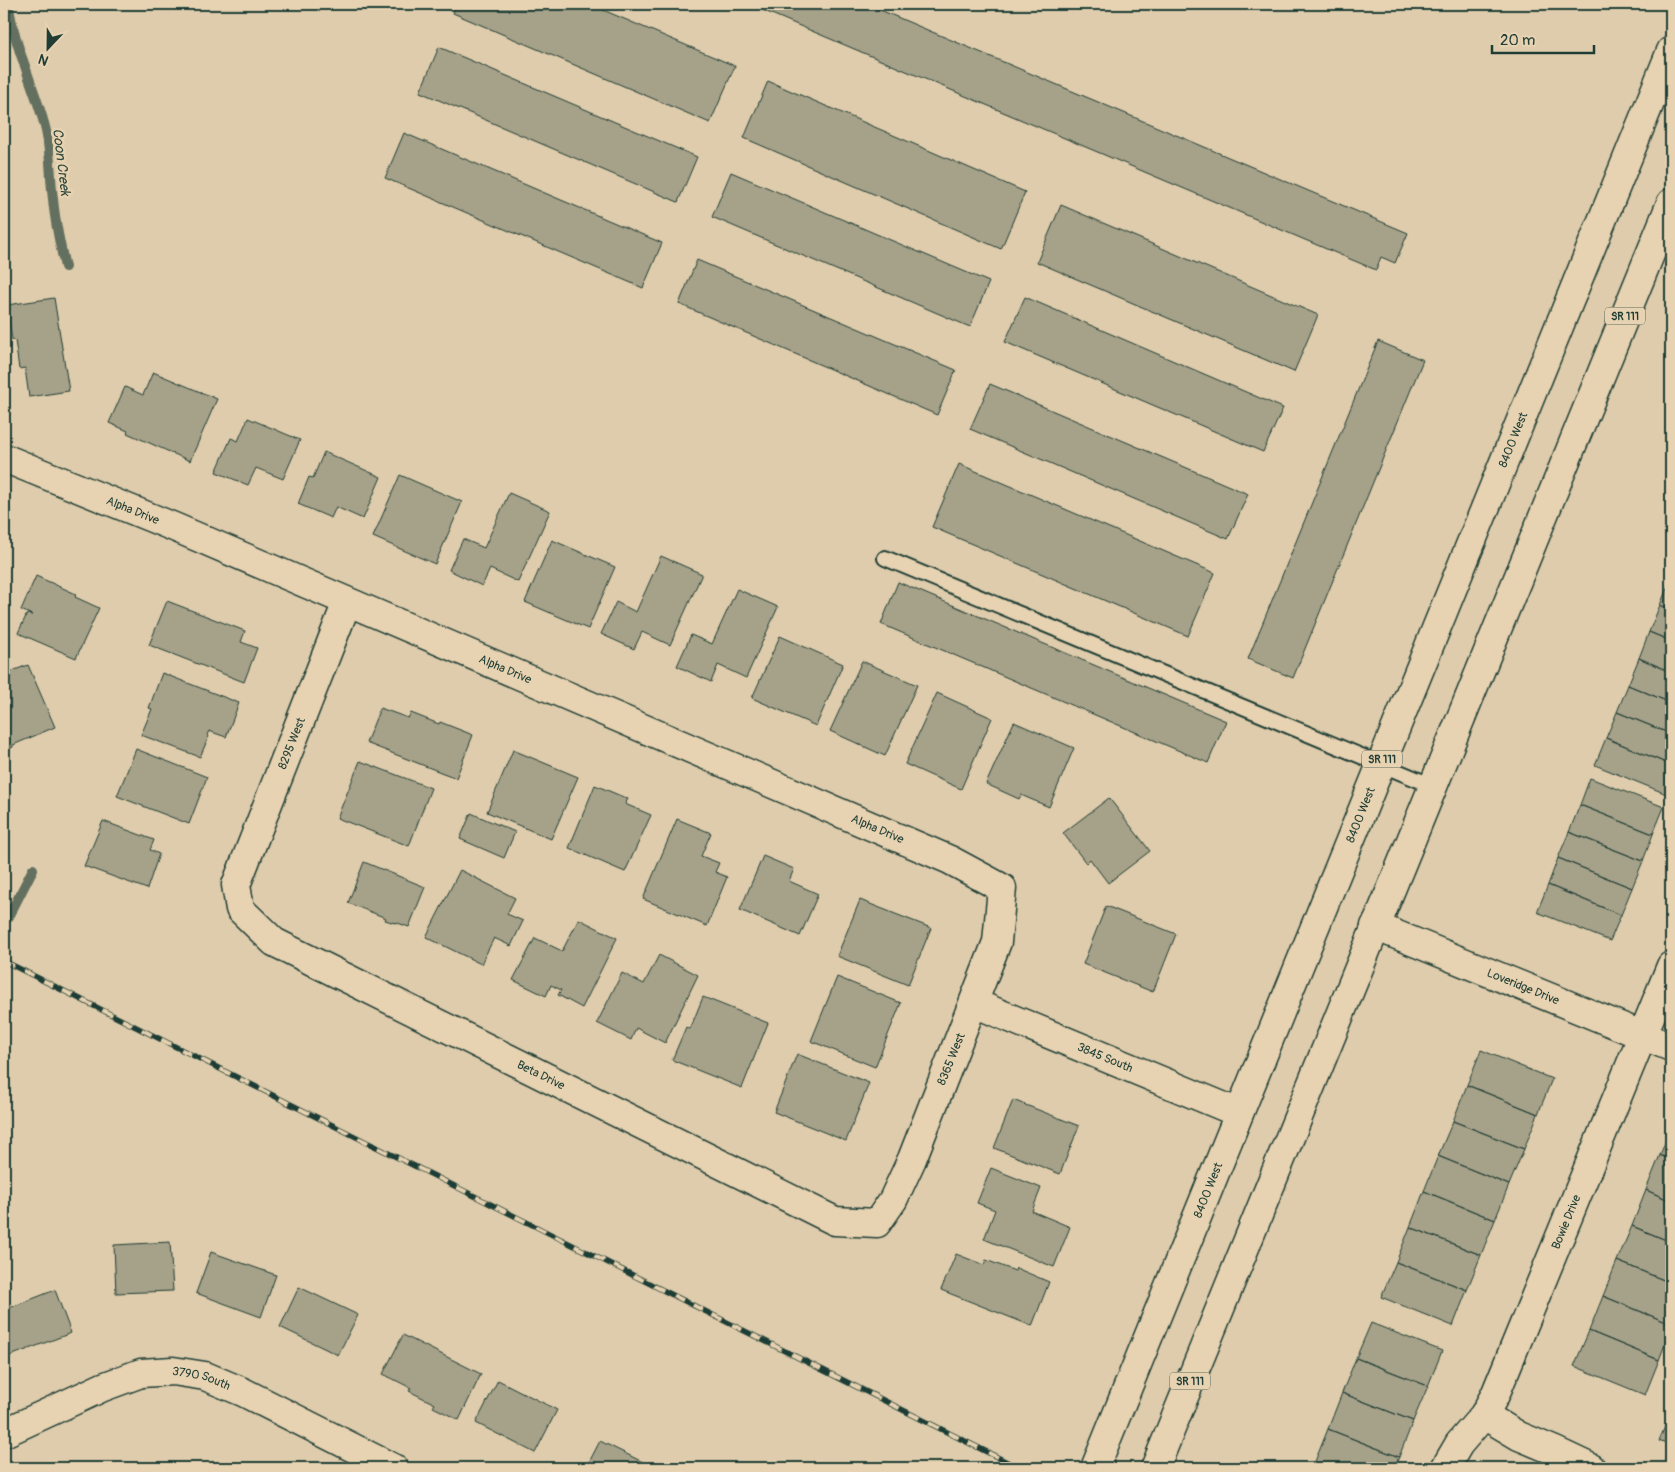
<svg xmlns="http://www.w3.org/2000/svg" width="1675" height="1472" font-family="Pangolin,sans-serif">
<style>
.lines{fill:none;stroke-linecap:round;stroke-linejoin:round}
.stream{stroke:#636f5f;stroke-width:10}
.building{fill:#a6a189;stroke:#1f3d34}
.service-casing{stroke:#1f3d34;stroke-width:18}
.minor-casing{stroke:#1f3d34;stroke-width:31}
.primary-casing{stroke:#1f3d34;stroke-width:31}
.service{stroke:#e7d2b1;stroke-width:14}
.minor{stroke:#e7d2b1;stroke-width:28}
.primary{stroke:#e7d2b1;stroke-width:28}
.rail-casing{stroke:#1f3d34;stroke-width:5.5}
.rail{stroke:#e7d2b1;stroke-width:4;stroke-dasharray:11;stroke-linecap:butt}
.labels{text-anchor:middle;stroke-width:5;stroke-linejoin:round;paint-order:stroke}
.shield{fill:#e7d2b1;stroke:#5b6a5a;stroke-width:1}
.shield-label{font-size:11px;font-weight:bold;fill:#1f3d34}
.street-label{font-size:12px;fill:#1f3d34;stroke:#e7d2b1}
.water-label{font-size:14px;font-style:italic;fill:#304a3f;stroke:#e7d2b1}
</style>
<rect width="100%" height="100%" fill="#dfccac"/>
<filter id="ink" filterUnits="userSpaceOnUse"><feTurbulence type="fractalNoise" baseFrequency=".02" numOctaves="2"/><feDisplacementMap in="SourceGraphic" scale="10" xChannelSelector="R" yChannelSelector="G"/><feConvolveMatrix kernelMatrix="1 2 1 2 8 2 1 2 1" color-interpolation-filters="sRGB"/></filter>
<g filter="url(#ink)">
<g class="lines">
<path class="stream" d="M 8,4 C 12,25 17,46 25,66 C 32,88 41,109 46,131 C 51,154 50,177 53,199 C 55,222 60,245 65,267
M 8,918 L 33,869"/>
</g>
<path class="building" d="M 457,4 L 589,4 L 735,66 L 710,123 L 453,13 Z
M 748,4 L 866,4 L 1408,233 L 1395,263 L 1381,257 L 1376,270 Z
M 439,47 L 697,157 L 678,202 L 420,92 Z
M 768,81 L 1025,192 L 1001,249 L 744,138 Z
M 404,133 L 662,243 L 643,288 L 385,178 Z
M 731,172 L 989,282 L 970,327 L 712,217 Z
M 1061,205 L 1318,315 L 1294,372 L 1037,262 Z
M 697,260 L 956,370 L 937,415 L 679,304 Z
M 1025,297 L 1283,408 L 1263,452 L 1005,342 Z
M 54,298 L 69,391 L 29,397 L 25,368 L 19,369 L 15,340 L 12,340 L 7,305 Z
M 1378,341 L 1423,360 L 1293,678 L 1248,659 Z
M 153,372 L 217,399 L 190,461 L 127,433 L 128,431 L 109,423 L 125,387 L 143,395 Z
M 990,384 L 1248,494 L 1228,539 L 970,429 Z
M 248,418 L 300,440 L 283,479 L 256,468 L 248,485 L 216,472 L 231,438 L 238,441 Z
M 324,452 L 381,477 L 363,519 L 336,507 L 331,518 L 298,504 L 309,477 L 313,478 Z
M 959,464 L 1215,573 L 1188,636 L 932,527 Z
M 400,475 L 462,502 L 435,564 L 373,537 Z
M 509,493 L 550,511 L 518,582 L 490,569 L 482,586 L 449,570 L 463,539 L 484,548 Z
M 552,540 L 615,567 L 588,629 L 525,602 Z
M 661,556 L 702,574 L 670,645 L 642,632 L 634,649 L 601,634 L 616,602 L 636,612 Z
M 36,576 L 76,594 L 75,597 L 99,608 L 76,658 L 18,633 L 27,614 L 32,615 L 21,610 Z
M 1671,579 L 1671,610 L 1660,605 Z
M 898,582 L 1226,721 L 1208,763 L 881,624 Z
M 737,589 L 778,607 L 746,678 L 718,665 L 711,682 L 677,666 L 691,635 L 712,644 Z
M 167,601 L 245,631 L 241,642 L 257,648 L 244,682 L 149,645 Z
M 1660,605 L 1671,610 L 1671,641 L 1649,632 Z
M 1649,632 L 1671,641 L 1671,672 L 1639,658 Z
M 780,636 L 843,664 L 816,726 L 752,698 Z
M 1639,658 L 1671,672 L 1671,703 L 1628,685 Z
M 862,661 L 917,685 L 885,756 L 830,731 Z
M 28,665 L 55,727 L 13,745 L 13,747 L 4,751 L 4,681 L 10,679 L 7,673 Z
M 162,673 L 239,703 L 226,737 L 209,731 L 207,735 L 209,736 L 200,757 L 141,735 L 152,709 L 149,708 Z
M 1628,685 L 1671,703 L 1671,734 L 1617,712 Z
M 937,693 L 992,718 L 961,789 L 905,764 Z
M 380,708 L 408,718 L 411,713 L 439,724 L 440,722 L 473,735 L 456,778 L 366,743 Z
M 1617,712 L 1671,734 L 1671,765 L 1606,738 Z
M 1014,722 L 1074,748 L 1049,807 L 1021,795 L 1019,799 L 986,784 Z
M 1606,738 L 1671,765 L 1671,790 L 1669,795 L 1595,765 Z
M 136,749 L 207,777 L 189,824 L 117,796 Z
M 513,750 L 578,777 L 551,839 L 487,812 Z
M 360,761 L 431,788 L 409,846 L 337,818 Z
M 1590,778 L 1664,807 L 1653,834 L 1580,805 Z
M 595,785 L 628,799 L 625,804 L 651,815 L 625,872 L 569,848 Z
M 1109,798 L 1150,851 L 1108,883 L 1090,859 L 1086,863 L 1063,833 Z
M 1580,805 L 1653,834 L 1643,861 L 1569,832 Z
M 471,813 L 515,832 L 504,858 L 460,839 Z
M 677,819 L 711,833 L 701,856 L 719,863 L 715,872 L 727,877 L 707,926 L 643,899 Z
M 103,821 L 154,840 L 150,850 L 159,854 L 147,889 L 84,866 Z
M 1569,832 L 1643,861 L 1632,888 L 1558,858 Z
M 763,856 L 794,869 L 789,881 L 818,894 L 800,936 L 740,910 Z
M 1558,858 L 1632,888 L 1621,915 L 1548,885 Z
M 364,862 L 425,887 L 409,927 L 395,922 L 395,923 L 385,920 L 386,918 L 348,903 Z
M 460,870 L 515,898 L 507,914 L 523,921 L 511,946 L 494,938 L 481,964 L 426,937 Z
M 1548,885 L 1621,915 L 1610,941 L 1537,912 Z
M 860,900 L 931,928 L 908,985 L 837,956 Z
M 1106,906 L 1176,934 L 1153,992 L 1083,964 Z
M 579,919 L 617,938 L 582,1008 L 558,995 L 561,990 L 551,985 L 546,996 L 513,980 L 535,938 L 562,951 Z
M 659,955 L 698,975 L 665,1043 L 636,1028 L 631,1040 L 597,1023 L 622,973 L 644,984 Z
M 837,977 L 901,1003 L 875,1067 L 811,1041 Z
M 703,997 L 768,1023 L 742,1088 L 672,1060 L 686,1027 L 690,1029 Z
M 1481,1050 L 1552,1079 L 1538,1114 L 1467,1085 Z
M 797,1054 L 869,1083 L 846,1141 L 774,1112 Z
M 1467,1085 L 1538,1114 L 1524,1149 L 1453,1121 Z
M 1013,1100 L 1079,1126 L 1060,1174 L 994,1148 Z
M 1453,1121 L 1524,1149 L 1509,1185 L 1438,1156 Z
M 1671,1128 L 1671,1160 L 1660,1155 Z
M 1660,1155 L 1671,1160 L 1671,1201 L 1646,1190 Z
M 1438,1156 L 1509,1185 L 1495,1220 L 1424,1191 Z
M 991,1168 L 1041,1188 L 1032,1211 L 1070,1227 L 1054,1267 L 984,1239 L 995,1210 L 977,1203 Z
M 1646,1190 L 1671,1201 L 1671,1242 L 1632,1226 Z
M 1424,1191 L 1495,1220 L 1481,1255 L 1410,1227 Z
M 1632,1226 L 1671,1242 L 1671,1283 L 1617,1261 Z
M 1410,1227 L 1481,1255 L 1467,1290 L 1396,1262 Z
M 170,1242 L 173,1291 L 116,1293 L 114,1245 Z
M 211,1252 L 276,1275 L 261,1317 L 196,1293 Z
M 956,1254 L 984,1265 L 986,1260 L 1015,1271 L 1016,1268 L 1049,1282 L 1032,1326 L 941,1290 Z
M 1617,1261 L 1671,1283 L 1671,1324 L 1603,1296 Z
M 1396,1262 L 1467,1290 L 1453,1326 L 1381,1297 Z
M 299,1287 L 358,1315 L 338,1355 L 280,1327 Z
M 55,1290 L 71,1333 L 10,1356 L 4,1340 L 4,1310 Z
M 1603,1296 L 1671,1324 L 1671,1329 L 1659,1360 L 1589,1331 Z
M 1371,1323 L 1442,1351 L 1428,1386 L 1356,1358 Z
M 1589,1331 L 1659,1360 L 1645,1395 L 1574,1366 Z
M 403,1335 L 481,1374 L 459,1420 L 433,1407 L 435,1404 L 409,1391 L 411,1388 L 383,1374 Z
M 1356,1358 L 1428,1386 L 1413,1421 L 1342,1393 Z
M 498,1380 L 557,1410 L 535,1453 L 476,1423 Z
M 1342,1393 L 1413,1421 L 1399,1457 L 1328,1429 Z
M 1671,1412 L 1671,1446 L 1659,1441 Z
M 1328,1429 L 1399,1457 L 1394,1468 L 1324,1468 L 1314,1464 Z
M 600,1441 L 655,1468 L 586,1468 Z"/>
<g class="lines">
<defs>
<path id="service" d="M 885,558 L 1433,786"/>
<g id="minor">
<path id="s1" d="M 4,458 L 174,527 L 950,860 L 1002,888 L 997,942 L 912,1159 L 893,1200 L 877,1223 L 835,1221 L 274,942 L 240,909 L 236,885 L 347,602"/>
<path id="s2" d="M 1375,926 L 1671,1047"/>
<path id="s3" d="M 974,1003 L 1239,1113"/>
<path d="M 1484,1415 L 1519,1436 L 1555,1451 L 1591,1468"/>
<path id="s4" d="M 4,1433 L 103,1387 L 141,1373 L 173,1371 L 205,1376 L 243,1392 L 393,1468"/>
<path id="s5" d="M 1445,1468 L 1459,1444 L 1484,1415 L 1495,1395 L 1671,966"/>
</g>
<g id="primary">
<path id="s6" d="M 1095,1468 L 1671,51"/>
<path d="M 1155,1468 L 1671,203"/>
</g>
</defs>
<use href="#service" class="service-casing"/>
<use href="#minor" class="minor-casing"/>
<use href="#primary" class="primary-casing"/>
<use href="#service" class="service"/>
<use href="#minor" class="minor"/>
<use href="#primary" class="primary"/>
<defs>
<path id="rail" d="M 4,961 L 1019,1468"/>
</defs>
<use href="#rail" class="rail-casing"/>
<use href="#rail" class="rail"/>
</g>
</g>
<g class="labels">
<g class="shield">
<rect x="1605" y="307.5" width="40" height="17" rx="4"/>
<rect x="1362" y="750.5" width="40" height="17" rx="4"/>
<rect x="1170" y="1372.5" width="40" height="17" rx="4"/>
</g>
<g class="shield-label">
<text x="1625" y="320">SR 111</text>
<text x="1382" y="763">SR 111</text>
<text x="1190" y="1385">SR 111</text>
</g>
<g class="street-label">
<text dy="4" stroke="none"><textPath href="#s6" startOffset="1110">8400 West</textPath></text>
<text dy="4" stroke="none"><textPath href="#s1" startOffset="139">Alpha Drive</textPath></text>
<text dy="4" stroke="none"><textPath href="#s1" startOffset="544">Alpha Drive</textPath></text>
<text dy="4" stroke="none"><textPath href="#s1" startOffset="2340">8295 West</textPath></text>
<text dy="4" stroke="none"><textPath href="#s6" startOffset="705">8400 West</textPath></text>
<text dy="4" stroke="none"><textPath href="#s1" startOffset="949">Alpha Drive</textPath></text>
<text dy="4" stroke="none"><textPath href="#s2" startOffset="160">Loveridge Drive</textPath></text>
<text dy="4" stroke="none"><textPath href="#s3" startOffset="142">3845 South</textPath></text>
<text transform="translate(951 1059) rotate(-68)" y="4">8365 West</text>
<text transform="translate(541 1075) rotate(26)" y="4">Beta Drive</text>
<text dy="4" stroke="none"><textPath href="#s6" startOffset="300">8400 West</textPath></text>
<text dy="4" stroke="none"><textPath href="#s5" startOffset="276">Bowie Drive</textPath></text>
<text dy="4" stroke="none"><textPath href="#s4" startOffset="211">3790 South</textPath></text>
</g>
<g class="water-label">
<text transform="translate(62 162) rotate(83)" y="5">Coon Creek</text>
</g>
</g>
<rect width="1675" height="1472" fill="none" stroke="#e7d2b1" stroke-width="20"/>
<rect x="10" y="10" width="1655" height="1452" fill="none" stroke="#1f3d34" stroke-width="2" filter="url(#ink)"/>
<g transform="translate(48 48) rotate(202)" stroke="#e7d2b1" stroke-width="4" paint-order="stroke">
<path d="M0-4L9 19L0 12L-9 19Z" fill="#1f3d34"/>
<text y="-8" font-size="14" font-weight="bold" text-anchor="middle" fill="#1f3d34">N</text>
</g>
<path d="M1492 45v8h102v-8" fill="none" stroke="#1f3d34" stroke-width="2.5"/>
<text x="1500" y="45" font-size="15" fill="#1f3d34" stroke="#e7d2b1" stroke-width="4" paint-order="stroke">20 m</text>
</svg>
